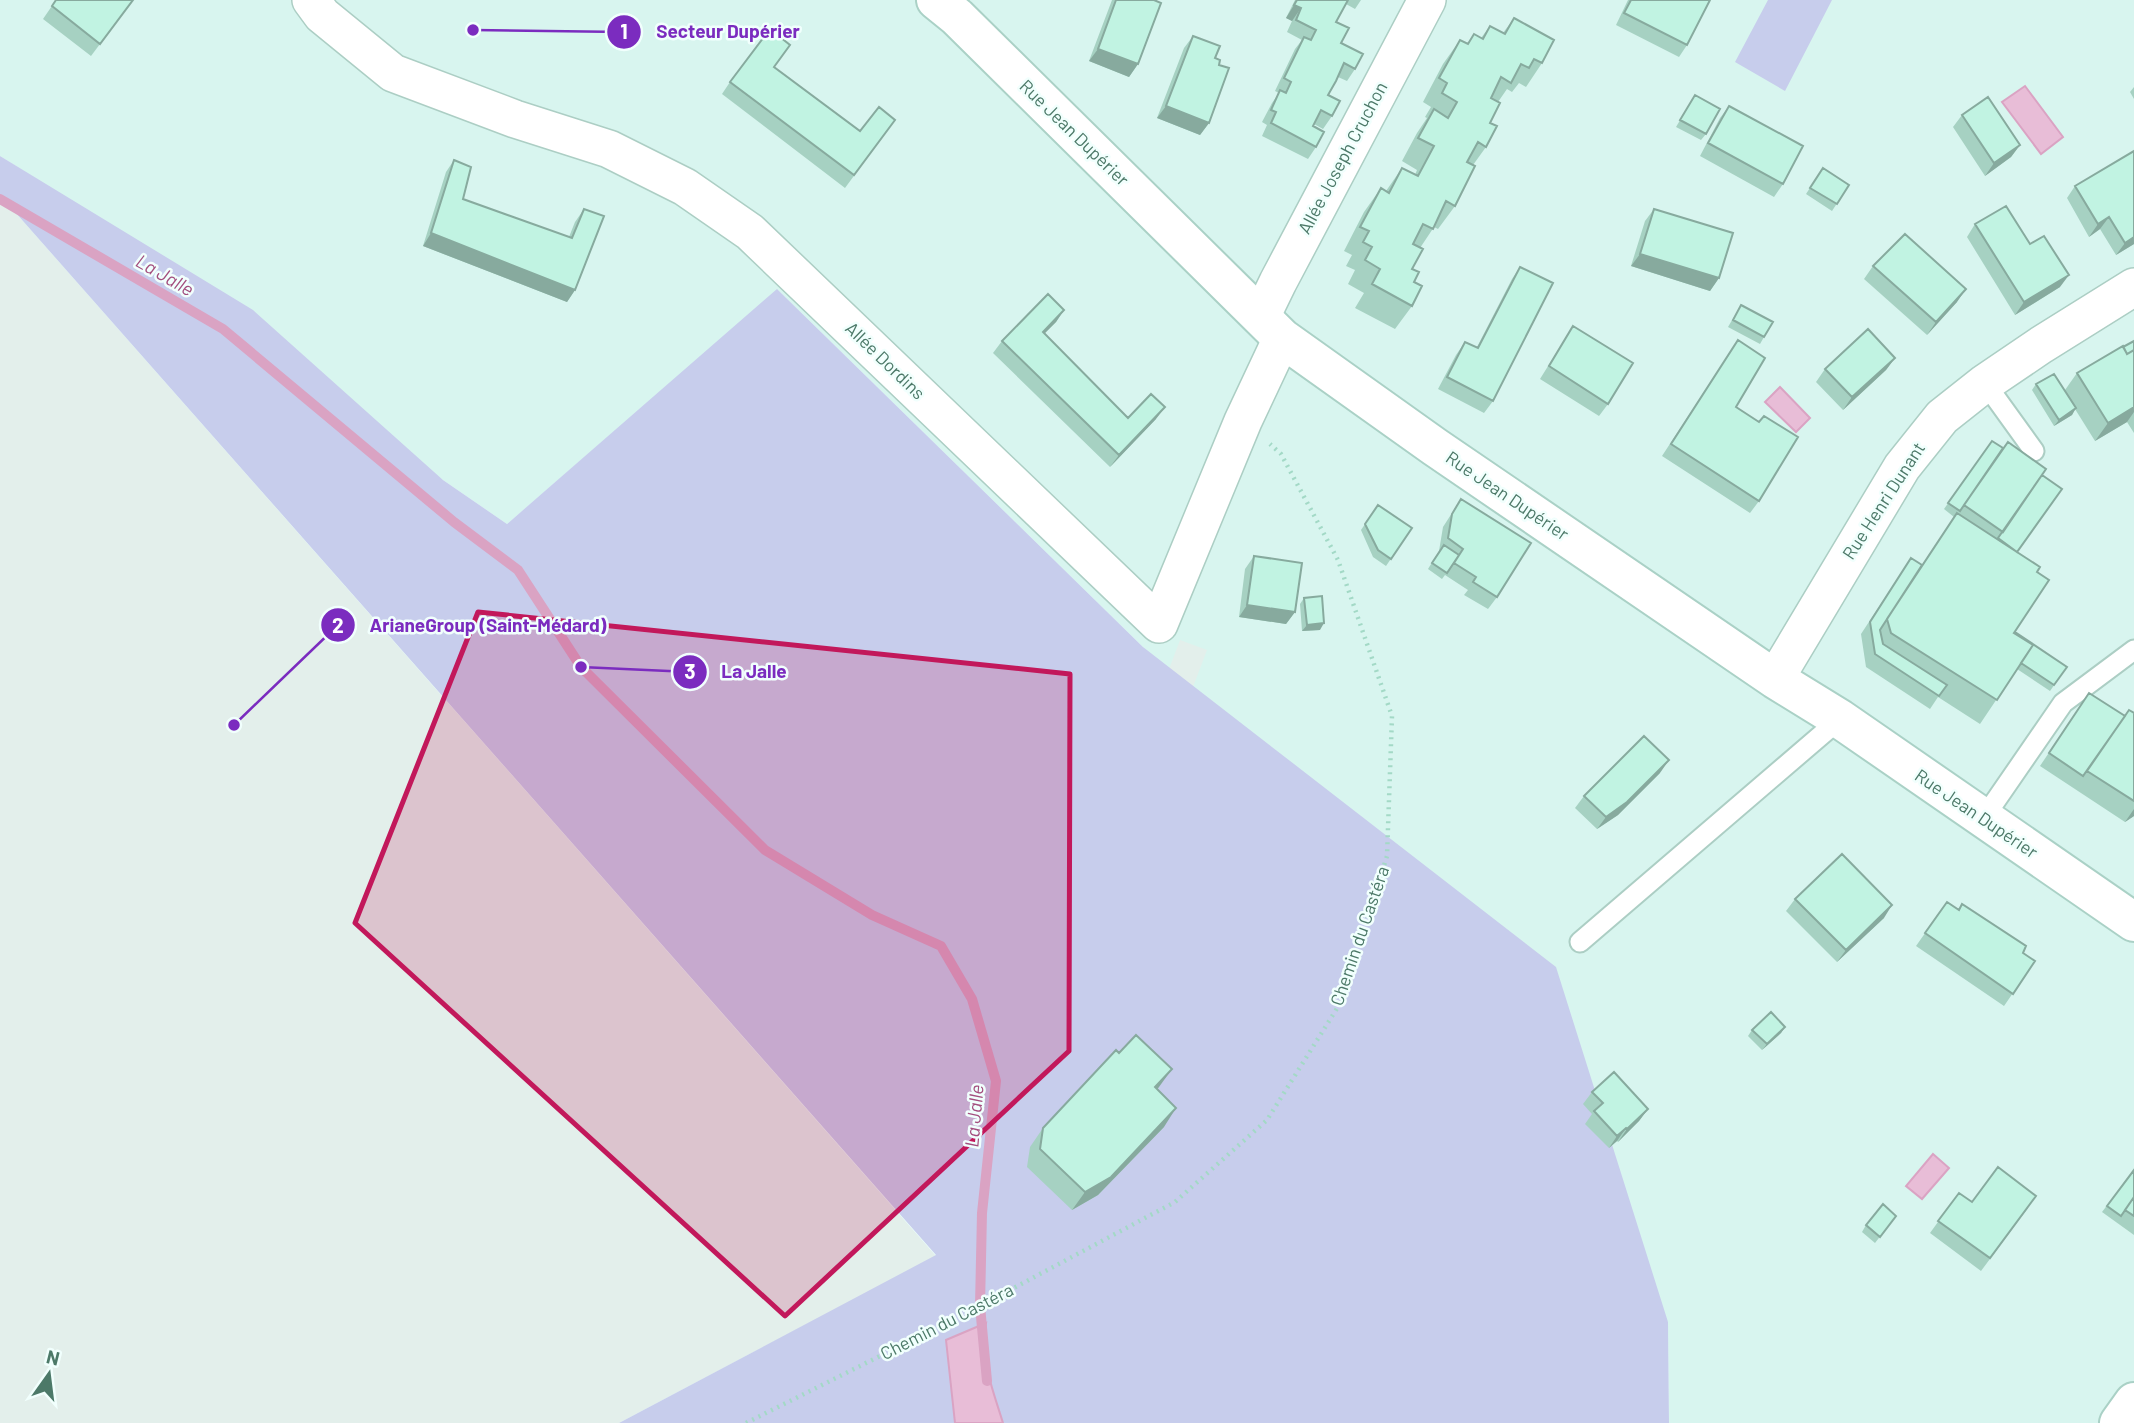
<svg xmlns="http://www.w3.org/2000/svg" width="2134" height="1423" font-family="Barlow,sans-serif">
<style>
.residential{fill:#d8f5ef}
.industrial{fill:#e3efeb}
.green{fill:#c7cdec}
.water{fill:#e8bdd7;stroke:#daa3c3;stroke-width:2}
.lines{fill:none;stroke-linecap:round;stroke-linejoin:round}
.stream{stroke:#daa3c3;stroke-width:10}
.lane-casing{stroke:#accec4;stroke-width:23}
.street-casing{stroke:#accec4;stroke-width:40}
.secondary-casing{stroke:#aad1c6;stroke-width:42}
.path{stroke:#a3d9c6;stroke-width:4.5;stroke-dasharray:2 5;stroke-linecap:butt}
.lane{stroke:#fff;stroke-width:19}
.street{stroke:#fff;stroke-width:37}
.secondary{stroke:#fff;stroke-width:38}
.wall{fill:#a6d1c2}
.shaded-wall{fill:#87aa9e}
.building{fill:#c1f3e2;stroke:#87aa9e;stroke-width:2}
.marked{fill:#c2185b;fill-opacity:0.2;stroke:#c2185b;stroke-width:5;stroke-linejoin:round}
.labels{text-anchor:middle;stroke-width:5;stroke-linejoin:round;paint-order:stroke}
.street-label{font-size:18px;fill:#4c7968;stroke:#f1fffd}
.water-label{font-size:19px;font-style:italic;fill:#a34e7e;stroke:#f1fffd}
.leader{fill:none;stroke:#7b2cbf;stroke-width:2.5}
.callout-dot{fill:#7b2cbf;stroke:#f1fffd;stroke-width:2.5}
.mark-label{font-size:21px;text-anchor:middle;font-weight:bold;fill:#fff}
.callout-label{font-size:19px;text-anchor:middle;font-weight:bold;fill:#7b2cbf;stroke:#f1fffd;stroke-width:5;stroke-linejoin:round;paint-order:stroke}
</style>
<rect width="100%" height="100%" fill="#eafdfb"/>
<path class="residential" d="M 0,0 L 2134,0 L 2134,1423 L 1669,1423 L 1668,1322 L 1143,647 L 778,290 L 507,524 L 443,480 L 73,202 L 0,156 Z"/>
<path class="industrial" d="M 0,195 L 936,1256 L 619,1423 L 0,1423 Z
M 1180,640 L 1207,650 L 1193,687 L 1166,677 Z"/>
<path class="green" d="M 1768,0 L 1832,0 L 1785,91 L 1735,62 Z
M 0,156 L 253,310 L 443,480 L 507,524 L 777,289 L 1143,647 L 1556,967 L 1668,1322 L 1669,1423 L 619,1423 L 936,1255 L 0,195 Z"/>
<path class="water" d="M 2025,86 L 2063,137 L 2041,154 L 2002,102 Z
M 1780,387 L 1810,418 L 1796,432 L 1765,402 Z
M 1933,1154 L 1949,1168 L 1922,1199 L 1906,1186 Z
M 986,1323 C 979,1357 993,1390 1003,1423 L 955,1423 L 946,1340 Z"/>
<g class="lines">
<path class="stream" d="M 0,199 L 223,329 L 454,522 L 518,570 L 581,667 L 765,850 L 872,915 L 941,946 L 972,999 L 996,1081 L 982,1213 L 980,1306 L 987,1381"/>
<defs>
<path id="lane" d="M 1985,383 L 2034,451
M 1983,819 L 2063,703 L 2134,650
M 1580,942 L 1840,719"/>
<path id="street" d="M 311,0 L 322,15 L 393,73 L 515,119 L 609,149 L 685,187 L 750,232 L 1159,624 L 1243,421 L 1282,338
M 1261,317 L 1278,282 L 1427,0
M 1775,679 L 1902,467 L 1942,417 L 1985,383 L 2041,345 L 2134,287"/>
<path id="secondary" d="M 936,0 L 957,17 L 1282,338 L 1435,447 L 1775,679 L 1840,719 L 2134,922
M 2119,1423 L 2134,1402"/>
</defs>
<use href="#lane" class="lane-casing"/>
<use href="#street" class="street-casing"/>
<use href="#secondary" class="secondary-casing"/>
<path class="path" d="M 746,1423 L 980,1306 L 1175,1202 L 1267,1120 L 1341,1002 L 1387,856 L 1392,716 L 1338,560 L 1281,454 L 1270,444"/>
<use href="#lane" class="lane"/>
<use href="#street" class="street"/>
<use href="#secondary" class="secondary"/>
</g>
<path class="wall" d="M 56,0 L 133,0 L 91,56 L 43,19 Z
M 1112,0 L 1154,0 L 1138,64 L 1129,77 L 1089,61 Z
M 1295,0 L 1361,0 L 1355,9 L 1346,4 L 1336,22 L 1341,43 L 1355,69 L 1347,81 L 1338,77 L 1328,95 L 1332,116 L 1323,129 L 1314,124 L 1313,126 L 1316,147 L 1308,159 L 1262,136 L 1267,125 L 1262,122 L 1272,103 L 1279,93 L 1275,91 L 1295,49 L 1302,40 L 1287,32 L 1292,21 L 1286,18 Z
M 1628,0 L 1710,0 L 1687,45 L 1679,57 L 1616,25 Z
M 1514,18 L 1542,63 L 1526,87 L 1519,83 L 1512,92 L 1507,89 L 1498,102 L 1490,123 L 1486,147 L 1473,165 L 1455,206 L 1438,229 L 1434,227 L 1420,248 L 1412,269 L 1414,282 L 1412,306 L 1395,329 L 1355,308 L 1364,293 L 1348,284 L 1355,270 L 1346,266 L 1352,255 L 1344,251 L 1364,212 L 1381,188 L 1386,191 L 1402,168 L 1415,175 L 1417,170 L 1402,161 L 1417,133 L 1427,118 L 1425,117 L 1431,107 L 1423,102 L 1443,64 L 1460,40 L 1467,44 L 1474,34 L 1481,38 L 1490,26 L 1503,33 Z
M 1193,36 L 1215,58 L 1209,123 L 1200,135 L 1157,118 L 1184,48 Z
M 774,67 L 860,131 L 895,120 L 845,188 L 722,94 L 730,82 Z
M 2134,87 L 2134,99 L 2130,92 Z
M 1695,95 L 1706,134 L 1701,140 L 1676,127 Z
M 1729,106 L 1783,184 L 1774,197 L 1700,156 L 1720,118 Z
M 1962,115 L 2020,145 L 2011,157 L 1985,176 L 1953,127 Z
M 2134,151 L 2134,244 L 2116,255 L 2100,229 L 2089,237 L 2067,198 L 2075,186 Z
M 454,160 L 463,199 L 569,237 L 575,222 L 584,209 L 575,290 L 567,302 L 423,246 L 446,172 Z
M 1823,168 L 1849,185 L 1832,211 L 1806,194 Z
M 1654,209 L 1719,278 L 1710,291 L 1631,266 L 1645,221 Z
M 1975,224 L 2030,244 L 2060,287 L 2015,315 L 1967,237 Z
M 1873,266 L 1957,302 L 1927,335 L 1864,279 Z
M 1520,267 L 1493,401 L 1484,413 L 1438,389 L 1456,355 L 1465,342 L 1477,347 L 1512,279 Z
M 1741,305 L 1764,337 L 1760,344 L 1728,327 Z
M 1064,310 L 1056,322 L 1044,334 L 1128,418 L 1156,419 L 1110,467 L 993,353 L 1002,341 Z
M 1573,326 L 1608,404 L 1599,416 L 1540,379 Z
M 1738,340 L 1736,407 L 1759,501 L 1750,513 L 1662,456 Z
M 2134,341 L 2134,433 L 2127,422 L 2095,441 L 2075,409 L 2072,415 L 2054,426 L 2032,390 L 2036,384 L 2065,390 L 2077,373 Z
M 1895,358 L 1886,370 L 1843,410 L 1816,382 L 1825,369 Z
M 1992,441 L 2042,475 L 2017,552 L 2037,572 L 2015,632 L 2067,667 L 2050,691 L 2017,669 L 1980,724 L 1938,697 L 1930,709 L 1866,667 L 1861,634 L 1911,558 L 1922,565 L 1954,517 L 1944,509 Z
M 1461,499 L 1497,597 L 1488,609 L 1464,595 L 1468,590 L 1445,575 L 1442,579 L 1428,569 L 1439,551 L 1443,527 Z
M 1378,505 L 1412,528 L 1386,566 L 1373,557 L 1361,530 Z
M 1254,556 L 1295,612 L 1286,624 L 1239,617 L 1245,569 Z
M 1304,598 L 1320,630 L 1302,631 L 1300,604 Z
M 2089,693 L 2125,716 L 2134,713 L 2134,816 L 2125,822 L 2040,766 Z
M 1660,773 L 1618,815 L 1597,829 L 1575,808 L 1584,796 Z
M 1795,899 L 1884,918 L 1837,962 L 1786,911 Z
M 1947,902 L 2035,961 L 2004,1006 L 1916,946 Z
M 1785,1027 L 1781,1033 L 1762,1050 L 1748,1036 L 1752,1030 Z
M 1159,1087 L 1157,1090 L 1164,1127 L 1098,1195 L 1072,1210 L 1027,1167 L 1030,1147 L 1043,1128 Z
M 1592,1092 L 1648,1109 L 1639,1121 L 1618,1142 L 1617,1141 L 1609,1148 L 1585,1124 L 1592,1114 L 1583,1104 Z
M 2134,1170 L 2134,1235 L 2102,1212 Z
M 1959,1193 L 1972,1202 L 2028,1208 L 1981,1271 L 1930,1233 Z
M 1896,1216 L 1875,1243 L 1862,1232 L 1866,1225 Z"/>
<path class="shaded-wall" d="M 1294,5 L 1301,8 L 1292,21 L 1286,18 Z
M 1098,49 L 1138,64 L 1129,77 L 1089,61 Z
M 1166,106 L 1209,123 L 1200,135 L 1157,118 Z
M 2020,145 L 2011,157 L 1985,176 L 1994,163 Z
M 2109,217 L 2100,229 L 2089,237 L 2098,224 Z
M 431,233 L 575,290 L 567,302 L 423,246 Z
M 2134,237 L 2134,244 L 2116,255 L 2125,243 Z
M 1640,254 L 1719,278 L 1710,291 L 1631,266 Z
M 2069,275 L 2060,287 L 2015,315 L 2024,302 Z
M 1966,289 L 1957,302 L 1927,335 L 1936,322 Z
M 1064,310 L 1056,322 L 1034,344 L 1043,332 Z
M 1895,358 L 1886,370 L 1843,410 L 1852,397 Z
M 1165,407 L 1156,419 L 1110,467 L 1119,455 Z
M 2134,407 L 2134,412 L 2127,422 L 2095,441 L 2108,423 Z
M 2076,408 L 2072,415 L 2054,426 L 2059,420 Z
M 1247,605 L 1295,612 L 1286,624 L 1239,617 Z
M 1324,623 L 1320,630 L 1302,631 L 1307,625 Z
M 1669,760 L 1660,773 L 1618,815 L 1597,829 L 1606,817 Z
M 2134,809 L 2134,816 L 2125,822 Z
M 1892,905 L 1884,918 L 1837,962 L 1846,950 Z
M 1785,1027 L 1781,1033 L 1762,1050 L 1767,1044 Z
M 1172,1069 L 1159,1087 L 1142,1106 L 1155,1087 Z
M 1176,1108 L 1164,1127 L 1098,1195 L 1072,1210 L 1085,1192 Z
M 1648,1109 L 1639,1121 L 1618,1142 L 1627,1129 Z
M 1626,1128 L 1617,1141 L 1609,1148 L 1617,1136 Z"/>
<path class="building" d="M 56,0 L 133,0 L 100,44 L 52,6 Z
M 1116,0 L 1154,0 L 1161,3 L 1138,64 L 1098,49 Z
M 1297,0 L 1348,0 L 1336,22 L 1349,28 L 1341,43 L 1363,54 L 1355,69 L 1344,63 L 1336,81 L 1328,95 L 1340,101 L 1332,116 L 1321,110 L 1313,126 L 1324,132 L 1316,147 L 1271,123 L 1276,112 L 1271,110 L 1280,90 L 1286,93 L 1291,82 L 1284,78 L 1304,37 L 1311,40 L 1316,30 L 1296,20 L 1301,8 L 1294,5 Z
M 1631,0 L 1710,0 L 1687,45 L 1624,13 Z
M 1514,18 L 1554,40 L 1542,63 L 1534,59 L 1529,68 L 1521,64 L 1511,83 L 1501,77 L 1491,98 L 1500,103 L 1490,123 L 1497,126 L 1486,147 L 1478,142 L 1467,162 L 1475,166 L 1455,206 L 1446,201 L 1433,229 L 1423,224 L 1413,244 L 1423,249 L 1412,269 L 1419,272 L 1414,282 L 1422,286 L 1412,306 L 1372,284 L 1380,269 L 1365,260 L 1372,247 L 1363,242 L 1369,231 L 1360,227 L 1381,188 L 1389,193 L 1402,168 L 1418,176 L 1434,146 L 1418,138 L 1434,109 L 1448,118 L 1457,102 L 1442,93 L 1447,83 L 1439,78 L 1460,40 L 1468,44 L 1474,34 L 1483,39 L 1490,26 L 1505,34 Z
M 770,29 L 790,45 L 774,67 L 860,131 L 879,107 L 895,120 L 854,175 L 730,82 Z
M 1193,36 L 1220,46 L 1215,58 L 1220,60 L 1219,65 L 1229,68 L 1209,123 L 1166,106 Z
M 1695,95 L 1720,109 L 1706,134 L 1680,120 Z
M 1988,97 L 2020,145 L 1994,163 L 1962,115 Z
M 1729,106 L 1803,146 L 1783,184 L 1708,143 Z
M 2134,151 L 2134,237 L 2125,243 L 2109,217 L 2098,224 L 2075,186 Z
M 454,160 L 471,167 L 463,199 L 572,238 L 584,209 L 604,216 L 575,290 L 431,233 Z
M 1823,168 L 1849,185 L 1837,204 L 1810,188 Z
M 2006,206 L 2030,244 L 2044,236 L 2069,275 L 2024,302 L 1975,224 Z
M 1654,209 L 1733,233 L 1719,278 L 1640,254 Z
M 1905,234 L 1966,289 L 1936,322 L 1873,266 Z
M 1520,267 L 1553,283 L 1493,401 L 1447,377 L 1465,342 L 1478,348 Z
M 1048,294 L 1064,310 L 1043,332 L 1128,418 L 1151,394 L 1165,407 L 1119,455 L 1002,341 Z
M 1741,305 L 1773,322 L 1764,337 L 1733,320 Z
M 1573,326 L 1633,363 L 1608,404 L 1549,366 Z
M 1868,329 L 1895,358 L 1852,397 L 1825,369 Z
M 1738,340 L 1765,358 L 1736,407 L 1759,422 L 1764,416 L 1798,437 L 1759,501 L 1671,444 Z
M 2134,341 L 2134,350 L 2127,354 L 2123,347 Z
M 2123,346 L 2127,354 L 2134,350 L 2134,407 L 2108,423 L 2077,373 Z
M 2054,374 L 2076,408 L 2059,420 L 2036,384 Z
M 1992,441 L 2003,448 L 1960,511 L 1948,503 Z
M 2008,442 L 2046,469 L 2003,532 L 1964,505 Z
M 2042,475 L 2062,489 L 2017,552 L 1998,538 Z
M 1461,499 L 1531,543 L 1497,597 L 1473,582 L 1476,577 L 1454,563 L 1463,549 L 1448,538 L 1452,514 Z
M 1378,505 L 1412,528 L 1391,559 L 1378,550 L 1365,524 Z
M 1957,513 L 2040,567 L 2037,572 L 2049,580 L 2014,633 L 2033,645 L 1997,700 L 1891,633 L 1887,619 Z
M 1444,545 L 1459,555 L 1447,573 L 1432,563 Z
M 1254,556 L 1302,563 L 1295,612 L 1247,605 Z
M 1911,558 L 1922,565 L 1880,630 L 1883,644 L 1947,685 L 1939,696 L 1875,654 L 1870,622 Z
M 1322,596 L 1324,623 L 1307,625 L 1304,598 Z
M 2015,632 L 2067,667 L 2054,685 L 2021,663 L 2033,645 L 2014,633 Z
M 2089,693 L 2125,716 L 2083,776 L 2049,753 Z
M 2129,710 L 2134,713 L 2134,801 L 2087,771 Z
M 1644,736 L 1669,760 L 1627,802 L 1606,817 L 1584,796 Z
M 1842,854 L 1892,905 L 1846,950 L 1795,899 Z
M 1947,902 L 1959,910 L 1962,904 L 2026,946 L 2023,953 L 2035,961 L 2013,994 L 1925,933 Z
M 1771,1012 L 1785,1027 L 1767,1044 L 1752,1030 Z
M 1136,1035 L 1172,1069 L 1155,1087 L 1176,1108 L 1111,1177 L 1085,1192 L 1040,1149 L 1043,1128 L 1116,1050 L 1119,1053 Z
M 1614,1072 L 1648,1109 L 1627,1129 L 1626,1128 L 1617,1136 L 1594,1111 L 1603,1103 L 1592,1092 Z
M 1998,1167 L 2036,1196 L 1990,1258 L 1938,1221 L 1959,1193 L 1972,1202 Z
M 2134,1170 L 2134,1197 L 2121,1216 L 2107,1206 Z
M 2134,1197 L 2134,1216 L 2125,1210 Z
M 1883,1204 L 1896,1216 L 1880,1237 L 1866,1225 Z"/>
<path class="marked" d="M 478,612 L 1070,674 L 1069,1051 L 785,1316 L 355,923 Z"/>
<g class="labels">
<g class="street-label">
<text transform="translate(1074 133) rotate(44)" y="6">Rue Jean Dupérier</text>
<text transform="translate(1343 158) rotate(-62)" y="6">Allée Joseph Cruchon</text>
<text transform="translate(885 361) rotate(44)" y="6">Allée Dordins</text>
<text transform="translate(1507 496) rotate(34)" y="6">Rue Jean Dupérier</text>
<text transform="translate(1884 501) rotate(-57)" y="6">Rue Henri Dunant</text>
<text transform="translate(1976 814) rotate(34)" y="6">Rue Jean Dupérier</text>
<text transform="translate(1360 936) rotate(-71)" y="6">Chemin du Castéra</text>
<text transform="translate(947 1322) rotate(-27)" y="6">Chemin du Castéra</text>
</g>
<g class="water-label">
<text transform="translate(165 275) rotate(30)" y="7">La Jalle</text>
<text transform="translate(974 1116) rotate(-85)" y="7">La Jalle</text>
</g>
</g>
<path class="leader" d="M473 30L624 32M234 725L338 625M581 667L690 672"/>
<g class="callout-dot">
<circle cx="473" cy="30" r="7"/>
<circle cx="234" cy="725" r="7"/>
<circle cx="581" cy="667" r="7"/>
<circle cx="624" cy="32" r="18"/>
<circle cx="338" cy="625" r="18"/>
<circle cx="690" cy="672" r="18"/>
</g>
<g class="mark-label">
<text x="624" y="39">1</text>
<text x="338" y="633">2</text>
<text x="690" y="679">3</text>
</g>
<g class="callout-label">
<text x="728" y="38">Secteur Dupérier</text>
<text x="488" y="632">ArianeGroup (Saint-Médard)</text>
<text x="754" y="678">La Jalle</text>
</g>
<g transform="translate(49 1374) rotate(14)" stroke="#f1fffd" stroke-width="5" paint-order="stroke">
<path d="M0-5L12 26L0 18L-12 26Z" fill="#4c7968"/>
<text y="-10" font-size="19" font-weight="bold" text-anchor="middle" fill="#4c7968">N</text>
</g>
</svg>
